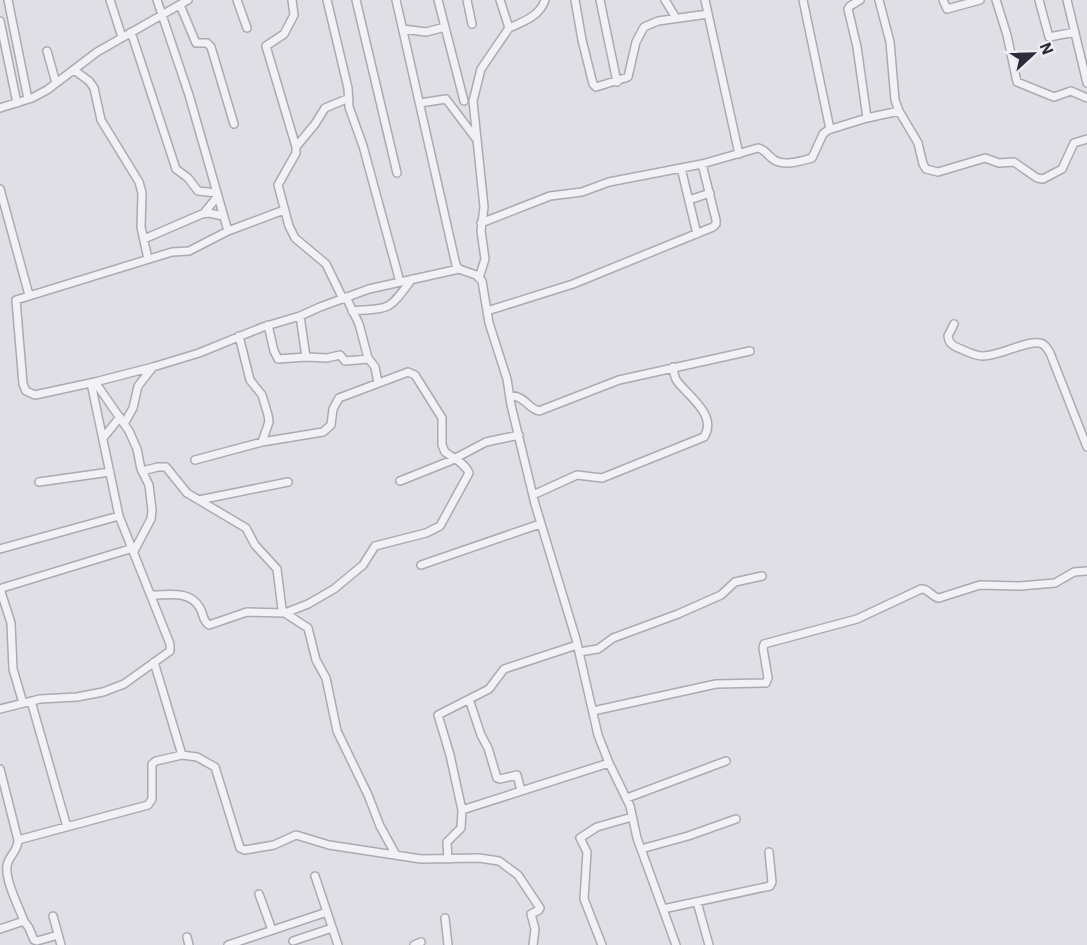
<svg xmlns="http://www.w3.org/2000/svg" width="1087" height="945" font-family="'IBM Plex Sans',sans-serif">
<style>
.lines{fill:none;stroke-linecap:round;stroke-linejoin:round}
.minor-casing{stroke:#aca9b3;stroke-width:10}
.minor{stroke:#f2f1f5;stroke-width:7}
</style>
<rect width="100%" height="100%" fill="#e1dfe6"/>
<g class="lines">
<defs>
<path id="minor" d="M 8,0 L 28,99
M 110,0 L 122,37
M 157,0 L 189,95 L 228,231
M 237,0 L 247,28
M 292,0 L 294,15 L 284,34 L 266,46 L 296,147 L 296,153 L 278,185 L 289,226 L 295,238 L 326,264 L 343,299
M 327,0 L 348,88 L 349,107 L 363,146 L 400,282
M 356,0 L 397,173
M 396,0 L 456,265 L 459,269 L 476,275 L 482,281 L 489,323 L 507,379 L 511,405 L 535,504 L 576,639 L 598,735 L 609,763 L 630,806 L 637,838 L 676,945
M 438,0 L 464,101
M 467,0 L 472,24
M 575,0 L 582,40 L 593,84 L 596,87 L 628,77 L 636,42 L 644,27 L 658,21 L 708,14
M 600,0 L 617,82
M 665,0 L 676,18
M 705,0 L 739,154
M 803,0 L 830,129
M 860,0 L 850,6 L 848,9 L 857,47 L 867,118
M 879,0 L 890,42 L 895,100 L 899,111 L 918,143 L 923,164 L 926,169 L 938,172 L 985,158 L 999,163 L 1014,162 L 1037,178 L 1043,179 L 1062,169 L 1074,143 L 1087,139
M 943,0 L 947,9 L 980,0
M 996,0 L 1007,35 L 1017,82 L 1054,97 L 1071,91 L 1087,98
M 1039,0 L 1049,37 L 1075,32
M 1067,0 L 1087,83
M 180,5 L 196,43 L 207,43 L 211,47 L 234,124
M 0,21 L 17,103
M 509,28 C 523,22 540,16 545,0
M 403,29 L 426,32 L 445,27
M 131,32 L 176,169 L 188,178 L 198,191 L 217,193
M 47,51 L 56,83
M 74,70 L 89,81 L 94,88 L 101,120 L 139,182 L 142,193 L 141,227 L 148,259
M 420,103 L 446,99 L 477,140
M 0,108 L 32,98 L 47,90 L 97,52 L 188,0
M 296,147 L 315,124 L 325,108 L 349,98
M 681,168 L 697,234
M 0,189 L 29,295
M 689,200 L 710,193
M 284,210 L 228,231 L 189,251 L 172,252 L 16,300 L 23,384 L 26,391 L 35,395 L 95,382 L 153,367 L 199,353 L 263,327 L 300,316 L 320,307 L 369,289 L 459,269
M 204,213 L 218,196
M 481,223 L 550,196 L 582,192 L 609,182 L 702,164 L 758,148 C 765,149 767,155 773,159 C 783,167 801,161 812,158 L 823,134 L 828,130 L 867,118 L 899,111
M 144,239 L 202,214 L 209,213 L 223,216
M 479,278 L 485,259 L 481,231 L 484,207 L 473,101 L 481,69 L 509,28 L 500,0
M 346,297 L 359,324 L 368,358 L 375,367 L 378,383
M 352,311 C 392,308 388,311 412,279
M 487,311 L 573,284 L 713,227 L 716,224 L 716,220 L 702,164
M 300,316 L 306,357
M 954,324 L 948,336 C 949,344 953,346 961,349 C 968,352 975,356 983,356 C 1000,356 1027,340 1040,343 C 1045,344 1047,348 1050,353 L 1087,447
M 268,325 L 274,351 L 278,359 L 306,357 L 327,358 L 340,355 L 345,361 L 369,359
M 239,336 L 250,380 L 262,395 L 268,415 L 269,422 L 262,442
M 95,382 L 129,431 L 137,449 L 141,469 L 149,485 L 152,510 L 151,519 L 134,551
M 510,395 C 528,398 527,408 539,411 L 619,380 L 750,351
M 124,424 L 133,408 L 138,386 L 153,367
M 103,438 L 120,417
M 142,471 L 158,467 L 166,467 L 187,493 L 246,528 L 255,545 L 277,569 L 282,609 L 285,613 L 308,628 L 316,660 L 326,678 L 337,731 L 368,795 L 380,826 L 396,855
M 400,481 L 450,461 L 486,442 L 519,435
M 39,482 L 110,472
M 533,495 L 577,475 L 602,478 L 704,437 C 718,415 688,396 677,381 C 674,377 674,372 673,367
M 199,500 L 288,482
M 0,549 L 119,516
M 421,565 L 540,524
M 152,595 C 169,595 190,590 200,608 C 204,615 202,620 209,625 L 247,612 L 285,613 L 308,604 L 334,589 L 363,565 L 375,546 L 426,533 L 440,526 L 469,473 C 465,463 453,458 445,452 L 442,445 L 442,418 L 415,375 L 408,372 L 339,398 L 333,409 L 331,425 L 323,432 L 262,442 L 195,460
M 579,652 L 598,649 L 613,638 L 678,614 L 721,595 L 735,582 L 762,576
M 154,662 L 182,755 L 197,757 L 215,767 L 240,848 L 245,850 L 274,845 L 296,835 L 329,845 L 421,859 L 479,858 L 499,861 L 518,875 L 540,908 L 539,910 L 531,914 L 535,929 L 533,945
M 469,699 L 481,735 L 488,748 L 497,778 L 500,779 L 517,775 L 521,791
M 31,701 L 67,827
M 23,703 L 13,669 L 11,623 L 1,592 L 2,588 L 133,548
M 0,709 L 40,699 L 77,697 L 103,692 L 124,684 L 170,651 L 170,644 L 119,516 L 91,383
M 593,711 L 716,684 L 766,683 L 768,678 L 763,648 L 764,644 L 857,619 L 921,589 C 929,588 931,597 939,598 L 980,585 L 1020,586 L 1055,583 L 1074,572 L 1087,571
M 0,769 L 18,840 C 18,852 8,856 7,866 C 5,881 19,907 24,921 L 0,929
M 627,798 L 726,761
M 462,810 L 609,763
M 18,840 L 148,805 L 152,799 L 152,764 L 156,761 L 182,755
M 641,849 L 688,836 L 736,819
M 448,859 L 447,842 L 461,828 L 462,810 L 450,755 L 438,715 L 489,689 L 504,669 L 577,645
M 315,876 L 338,945
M 259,894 L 272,930
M 697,902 L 709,945
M 663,909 L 770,886 L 772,882 L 769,852
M 53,916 L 61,945
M 445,918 L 448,945
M 24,921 L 29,928 L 34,940 L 37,941 L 58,935
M 187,937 L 189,945
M 293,941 L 332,928
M 228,945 L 327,912
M 414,945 L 421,942
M 602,945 L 584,899 L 587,852 L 580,838 L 597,827 L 632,817"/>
</defs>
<use href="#minor" class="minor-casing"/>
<use href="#minor" class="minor"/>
</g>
<g transform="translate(1033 54) rotate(68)" stroke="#efeef4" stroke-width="4.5" paint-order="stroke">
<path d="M0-4.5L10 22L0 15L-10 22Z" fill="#2f2a3c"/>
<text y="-9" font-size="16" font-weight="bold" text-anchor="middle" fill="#2f2a3c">N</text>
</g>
</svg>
